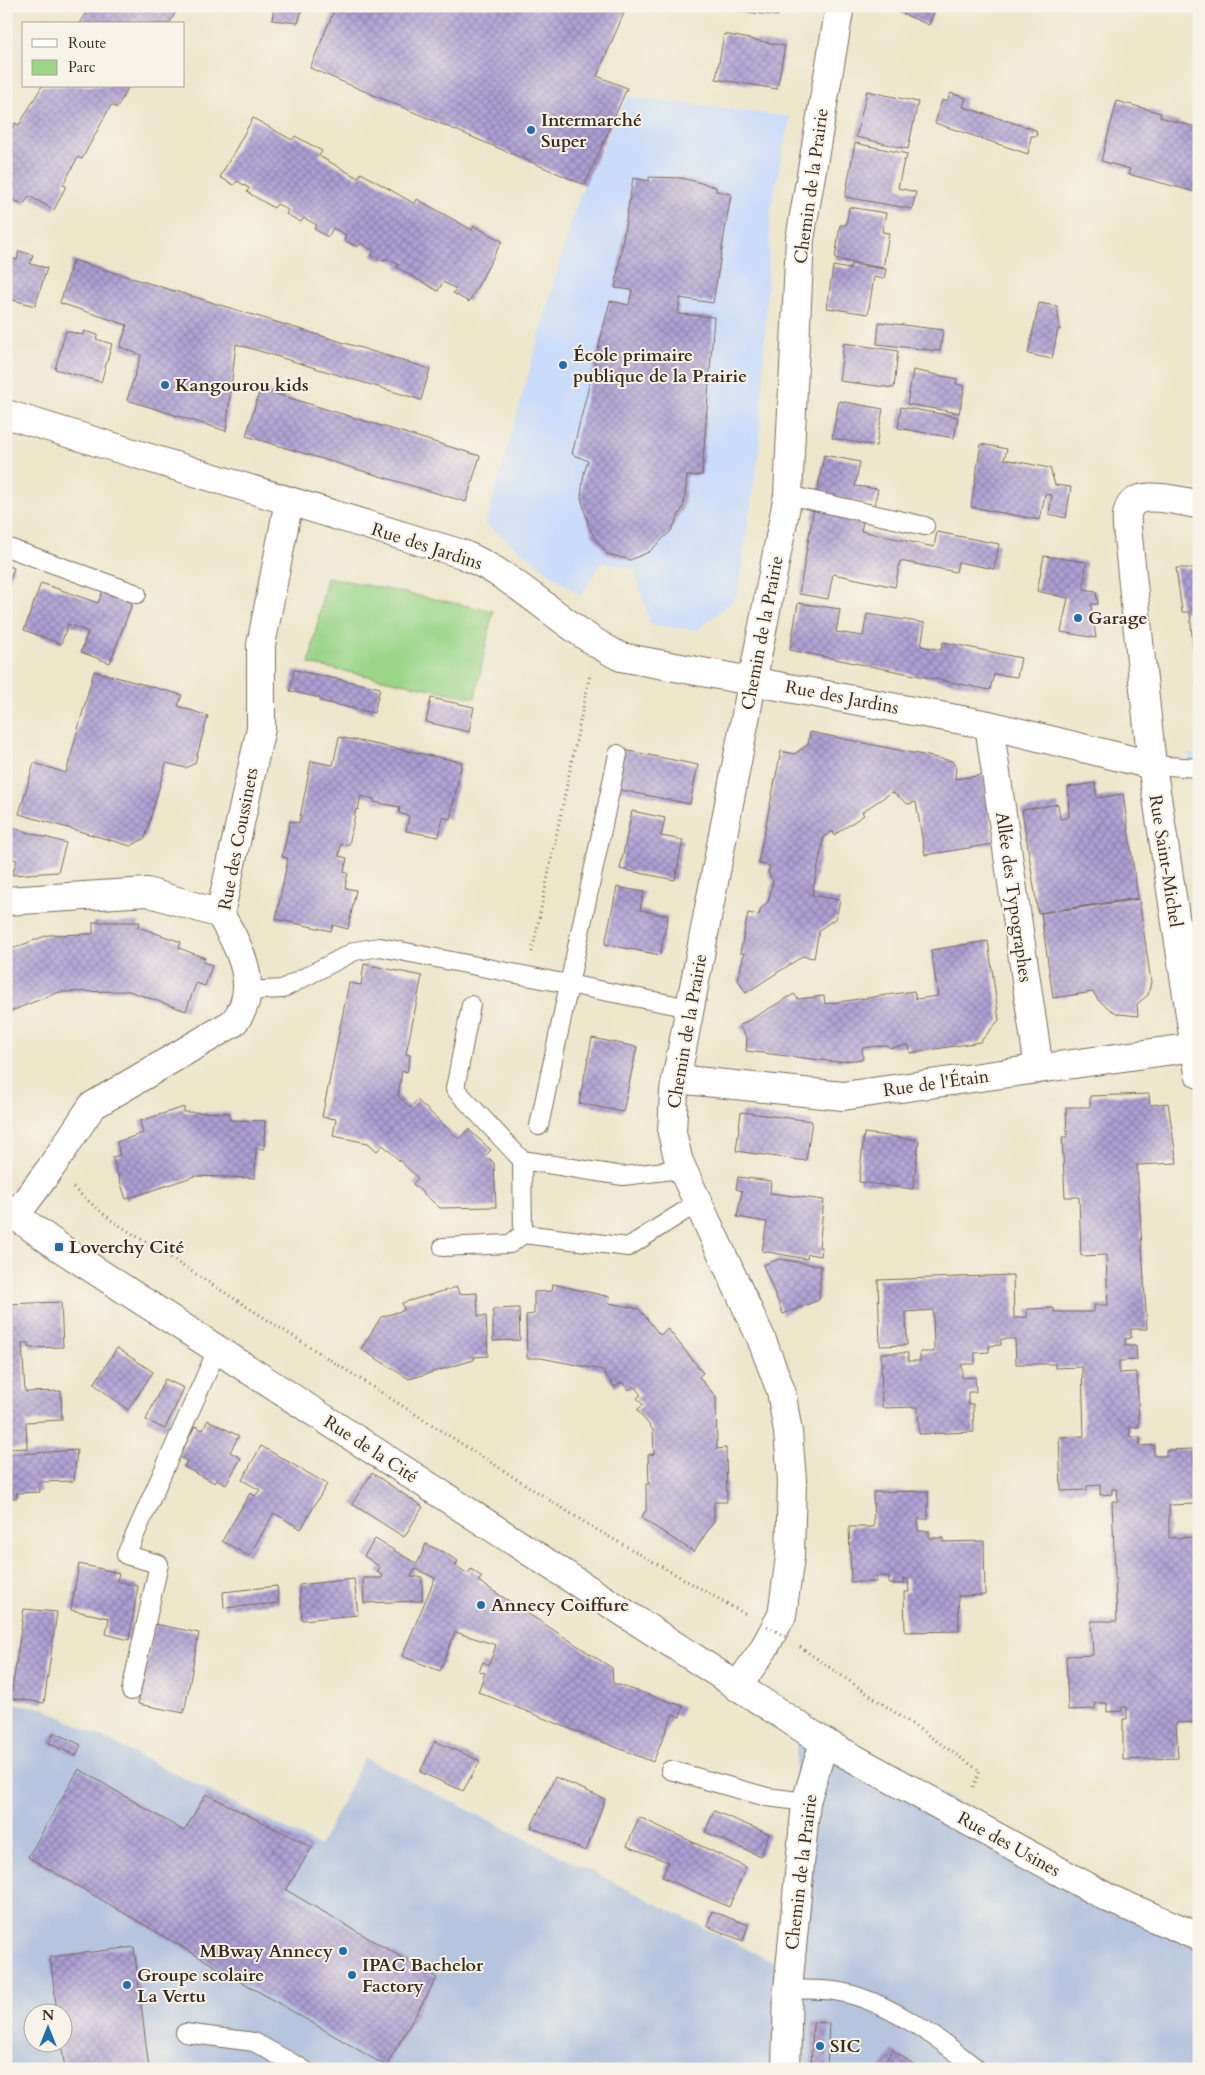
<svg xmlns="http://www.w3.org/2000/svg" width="1205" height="2075" font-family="Cardo,serif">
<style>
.built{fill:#c9dcf9;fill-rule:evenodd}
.industrial{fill:#b6c5de;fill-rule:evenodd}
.green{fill:#9ad588;stroke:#6a8053}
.building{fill:url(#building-cross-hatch)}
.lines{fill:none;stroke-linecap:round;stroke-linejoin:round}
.lane-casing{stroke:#796c5a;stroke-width:20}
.street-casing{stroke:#796c5a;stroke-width:30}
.path{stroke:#796c5a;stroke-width:3;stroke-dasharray:1 4;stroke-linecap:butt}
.lane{stroke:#fff;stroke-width:18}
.street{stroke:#fff;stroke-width:28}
.path-bridge{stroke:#796c5a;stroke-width:3;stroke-dasharray:1 4;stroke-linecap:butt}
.poi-dot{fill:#1f6fb2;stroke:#f7f3e8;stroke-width:2}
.labels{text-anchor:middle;stroke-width:4;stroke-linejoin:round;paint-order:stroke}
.poi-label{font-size:18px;font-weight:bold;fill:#3b2a1e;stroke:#f7f3e8;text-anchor:start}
.street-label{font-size:18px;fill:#3b2a1e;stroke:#f7f3e8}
</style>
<defs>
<pattern id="building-cross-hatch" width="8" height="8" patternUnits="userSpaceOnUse" patternTransform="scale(1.25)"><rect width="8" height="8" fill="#ac9fd3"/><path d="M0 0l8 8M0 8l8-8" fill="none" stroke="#8d82ab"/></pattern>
</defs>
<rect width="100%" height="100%" fill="#f7f3e8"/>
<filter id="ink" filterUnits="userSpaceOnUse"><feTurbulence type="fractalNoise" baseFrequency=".02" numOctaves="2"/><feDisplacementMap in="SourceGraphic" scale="10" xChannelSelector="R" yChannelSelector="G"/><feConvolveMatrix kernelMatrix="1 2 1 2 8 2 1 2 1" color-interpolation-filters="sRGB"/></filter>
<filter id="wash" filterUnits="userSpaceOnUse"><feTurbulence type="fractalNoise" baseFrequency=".0096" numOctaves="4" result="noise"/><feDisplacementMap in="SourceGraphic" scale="20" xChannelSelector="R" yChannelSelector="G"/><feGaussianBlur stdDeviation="1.12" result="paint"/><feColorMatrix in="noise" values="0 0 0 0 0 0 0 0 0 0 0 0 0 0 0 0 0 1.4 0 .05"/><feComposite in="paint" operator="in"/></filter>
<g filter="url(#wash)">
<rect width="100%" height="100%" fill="#ede6ca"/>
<path class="built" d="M 627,97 L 790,117 L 771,208 L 760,444 L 737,597 L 697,630 L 650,625 L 635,569 L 602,562 L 580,596 L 486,524 L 577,202 ZM 649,176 L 682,178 L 716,187 L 716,191 L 731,194 L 713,303 L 680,298 L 678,314 L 714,318 L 702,475 L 687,476 L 684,505 L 671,531 L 649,552 L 631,560 L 607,554 L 594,537 L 588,524 L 581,497 L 584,473 L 588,461 L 572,453 L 610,301 L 629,305 L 632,290 L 615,287 L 633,178 L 649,181 Z
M 1188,753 L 1199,754 L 1199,834 Z"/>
<path class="industrial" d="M 6,1702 L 43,1708 L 320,1846 L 364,1758 L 783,1967 L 793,1920 L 797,1711 L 1199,1941 L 1199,2069 L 6,2069 ZM 32,2012 L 62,2012 L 62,2042 L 32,2042 Z"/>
<path class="green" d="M 327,577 L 493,611 L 475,698 L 309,664 Z"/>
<g id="blocks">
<path class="building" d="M 89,6 L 95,8 L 179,6 L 169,24 L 80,24 Z
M 274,6 L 303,6 L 298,23 L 272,20 Z
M 336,6 L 627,6 L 597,76 L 627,88 L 585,185 L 310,68 Z
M 701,6 L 779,6 L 778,16 Z
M 885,6 L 936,6 L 929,25 Z
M 724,34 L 785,46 L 777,89 L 716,79 Z
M 42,86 L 129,86 L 117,108 L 111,105 L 82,159 L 78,157 L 63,185 L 66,186 L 54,210 L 29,196 L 24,204 L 6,198 L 6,137 L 15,123 L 19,125 Z
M 867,91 L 918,102 L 908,149 L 856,137 Z
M 951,93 L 966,98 L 963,107 L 1036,130 L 1037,136 L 1031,136 L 1028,154 L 935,123 L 942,100 L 947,101 Z
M 1117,101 L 1161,113 L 1160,117 L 1199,128 L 1199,193 L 1128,174 L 1130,169 L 1101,161 Z
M 253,118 L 292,140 L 295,136 L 322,151 L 319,156 L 358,178 L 361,173 L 415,204 L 417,199 L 472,230 L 474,226 L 502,241 L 469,302 L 453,293 L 456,289 L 443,282 L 438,291 L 396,267 L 399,265 L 386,258 L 383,261 L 371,255 L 374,251 L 361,243 L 358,247 L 344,240 L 346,235 L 333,228 L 328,237 L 314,229 L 317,225 L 304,218 L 301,222 L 286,214 L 288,210 L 277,204 L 274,208 L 247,192 L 249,188 L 237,181 L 234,185 L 220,177 Z
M 855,143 L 907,154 L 906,160 L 904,160 L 898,188 L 916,192 L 912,209 L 845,197 Z
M 649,177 L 682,178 L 716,187 L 716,191 L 731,194 L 713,303 L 680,298 L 678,314 L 714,317 L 702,475 L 687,476 L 684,505 L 671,531 L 649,552 L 630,560 L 607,554 L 594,537 L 588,524 L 581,497 L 584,473 L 588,461 L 572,454 L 610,301 L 629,305 L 632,290 L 615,288 L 633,178 L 649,181 Z
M 849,207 L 886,213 L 882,232 L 889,233 L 883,268 L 835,259 L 840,225 L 846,225 Z
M 19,251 L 33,255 L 30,264 L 47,268 L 35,306 L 6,298 L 6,257 L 17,260 Z
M 73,260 L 430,369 L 421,400 L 236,344 L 226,431 L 127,400 L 141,355 L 120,347 L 127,325 L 60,303 Z
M 851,264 L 886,269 L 884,279 L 874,277 L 868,314 L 827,308 L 833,266 L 850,269 Z
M 1039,303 L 1057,306 L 1060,330 L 1058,329 L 1052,359 L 1028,354 Z
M 879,322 L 943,330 L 940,351 L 877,344 Z
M 66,331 L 83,335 L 84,331 L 98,335 L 96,339 L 112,344 L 101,382 L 55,369 Z
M 844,343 L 898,351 L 894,388 L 839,381 Z
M 913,370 L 957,379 L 956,384 L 965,386 L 959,413 L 907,404 Z
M 260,389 L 480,456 L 466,502 L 246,436 Z
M 839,401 L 883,409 L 876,446 L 832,438 Z
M 901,407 L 958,417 L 954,438 L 898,428 Z
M 981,444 L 1007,449 L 1004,459 L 1050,468 L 1055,485 L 1071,487 L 1066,518 L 1049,514 L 1052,495 L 1045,494 L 1040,520 L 971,507 Z
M 824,455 L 860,462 L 855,486 L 878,489 L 874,505 L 817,494 Z
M 814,508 L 864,517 L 861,531 L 934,547 L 937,532 L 999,544 L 994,569 L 958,562 L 956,572 L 900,561 L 895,587 L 833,574 L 828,599 L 799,594 Z
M 1044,556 L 1086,562 L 1084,589 L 1096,591 L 1098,604 L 1091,604 L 1096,638 L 1061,632 L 1068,598 L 1037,591 Z
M 6,565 L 14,568 L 7,589 L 6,589 Z
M 1176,568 L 1199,568 L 1199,720 L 1190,612 L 1182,612 Z
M 41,583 L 98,603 L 103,590 L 133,601 L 110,663 L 81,652 L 88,632 L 68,624 L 61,644 L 24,630 Z
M 798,603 L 840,609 L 836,632 L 863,636 L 867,614 L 925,623 L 921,646 L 941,650 L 943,642 L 1021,658 L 1017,677 L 994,674 L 990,690 L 790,650 Z
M 294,670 L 380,688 L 374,713 L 320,701 L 320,698 L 290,691 Z
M 94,671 L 182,695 L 178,706 L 208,716 L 195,763 L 186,768 L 166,763 L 145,838 L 131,846 L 19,814 L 34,763 L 66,773 Z
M 431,698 L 474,707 L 469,732 L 426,722 Z
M 810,732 L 952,761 L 956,767 L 955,779 L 984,775 L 993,844 L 925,855 L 916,802 L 908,804 L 892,792 L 862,812 L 864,815 L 834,835 L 833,831 L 824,837 L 812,895 L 840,900 L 836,918 L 819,930 L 814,958 L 803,956 L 746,993 L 738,980 L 744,953 L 740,953 L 748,913 L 759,915 L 761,908 L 768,902 L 773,881 L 768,873 L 770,866 L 758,863 L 781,751 L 794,754 L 808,745 Z
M 339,737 L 462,762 L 450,819 L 443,817 L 439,837 L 406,831 L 409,816 L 399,813 L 400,807 L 374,802 L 374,799 L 361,796 L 358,810 L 356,809 L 349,845 L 341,844 L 339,856 L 347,858 L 344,872 L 348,873 L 345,888 L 356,890 L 348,929 L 333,925 L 331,931 L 276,919 L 288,858 L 282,857 L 290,821 L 299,823 L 311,761 L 333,765 Z
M 624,750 L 698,765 L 690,804 L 615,789 Z
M 1095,783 L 1097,798 L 1123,794 L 1138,898 L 1038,913 L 1022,810 L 1058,804 L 1060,819 L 1069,817 L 1068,787 Z
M 632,811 L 665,818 L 661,836 L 683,840 L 675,880 L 620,869 Z
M 6,826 L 66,843 L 58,872 L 12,875 L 17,860 L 6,857 Z
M 617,887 L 644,892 L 640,910 L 668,916 L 660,955 L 605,944 Z
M 1139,899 L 1151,982 L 1148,995 L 1137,1004 L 1138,1016 L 1119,1014 L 1111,1010 L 1098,1000 L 1093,992 L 1053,998 L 1041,913 Z
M 93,922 L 140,922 L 138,927 L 181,942 L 179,948 L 205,958 L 203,962 L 212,965 L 205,986 L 196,983 L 186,1011 L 129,991 L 59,992 L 6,1013 L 6,951 L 48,935 L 93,934 Z
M 988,941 L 999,1020 L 980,1042 L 910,1053 L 909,1045 L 890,1048 L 886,1045 L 862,1048 L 863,1059 L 837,1062 L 746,1051 L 747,1038 L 739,1026 L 794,994 L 798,999 L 824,996 L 825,1004 L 914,991 L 916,999 L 938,996 L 931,950 Z
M 364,964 L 422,976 L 406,1054 L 410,1055 L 409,1063 L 407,1072 L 402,1071 L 398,1096 L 410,1108 L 417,1100 L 459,1139 L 468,1129 L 491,1150 L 486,1155 L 494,1163 L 496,1207 L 440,1208 L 413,1184 L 418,1178 L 383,1145 L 377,1151 L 368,1143 L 333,1136 L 336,1119 L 322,1117 L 349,983 L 361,985 Z
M 592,1038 L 637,1047 L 623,1112 L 579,1103 Z
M 1149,1094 L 1150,1105 L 1168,1103 L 1177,1163 L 1137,1165 L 1147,1329 L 1131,1329 L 1131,1338 L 1125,1339 L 1125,1346 L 1136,1346 L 1137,1360 L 1119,1361 L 1119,1373 L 1137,1372 L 1139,1427 L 1130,1427 L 1130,1437 L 1140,1437 L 1140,1446 L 1154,1445 L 1154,1456 L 1166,1456 L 1166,1450 L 1193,1449 L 1195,1504 L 1169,1505 L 1169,1538 L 1199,1537 L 1199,1722 L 1176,1723 L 1178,1758 L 1123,1760 L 1123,1719 L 1127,1719 L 1127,1707 L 1122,1707 L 1122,1711 L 1107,1712 L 1107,1703 L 1095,1703 L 1095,1709 L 1068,1710 L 1066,1656 L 1093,1655 L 1091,1621 L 1117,1621 L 1112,1501 L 1118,1501 L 1117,1489 L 1112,1489 L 1112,1494 L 1100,1495 L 1100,1485 L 1087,1486 L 1087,1490 L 1061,1491 L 1059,1437 L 1084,1436 L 1082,1367 L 1055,1368 L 1055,1364 L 1016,1364 L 1015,1339 L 1001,1339 L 1001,1345 L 989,1346 L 989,1352 L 975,1353 L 975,1364 L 962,1364 L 962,1378 L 975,1377 L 976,1392 L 968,1392 L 968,1404 L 973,1404 L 974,1432 L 919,1434 L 918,1407 L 882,1408 L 881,1353 L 908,1353 L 908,1361 L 920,1361 L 920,1352 L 934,1352 L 933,1310 L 906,1312 L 907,1345 L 880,1346 L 878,1280 L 1013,1275 L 1014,1318 L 1027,1317 L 1027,1309 L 1054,1308 L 1054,1312 L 1094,1312 L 1094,1305 L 1108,1305 L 1106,1255 L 1081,1256 L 1079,1197 L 1065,1197 L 1062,1137 L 1067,1137 L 1066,1107 L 1090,1107 L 1090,1096 Z
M 184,1107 L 184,1112 L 230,1113 L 230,1120 L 265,1121 L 264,1149 L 256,1148 L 255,1178 L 195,1176 L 126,1199 L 112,1157 L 120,1155 L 117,1142 L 143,1133 L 140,1121 Z
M 741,1112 L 812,1121 L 806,1161 L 736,1151 Z
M 864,1133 L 919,1140 L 913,1189 L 859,1182 Z
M 738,1177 L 771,1181 L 770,1193 L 824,1200 L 819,1247 L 822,1247 L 821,1256 L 808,1254 L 807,1259 L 762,1251 L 767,1222 L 737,1217 L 742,1191 L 736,1189 Z
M 779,1259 L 821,1266 L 819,1300 L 783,1314 L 763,1265 Z
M 553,1284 L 610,1297 L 609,1303 L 639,1309 L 660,1335 L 668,1329 L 703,1373 L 699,1377 L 716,1397 L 717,1449 L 726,1448 L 727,1502 L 714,1502 L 714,1521 L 694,1552 L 641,1518 L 646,1510 L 646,1484 L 649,1484 L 648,1455 L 654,1454 L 653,1430 L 637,1410 L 643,1405 L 637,1398 L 641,1395 L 634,1386 L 629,1390 L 622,1382 L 615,1387 L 602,1370 L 541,1358 L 527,1358 L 526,1315 L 534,1314 L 534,1292 L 552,1291 Z
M 457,1287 L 459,1294 L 477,1293 L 478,1316 L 486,1316 L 488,1356 L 474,1357 L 474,1360 L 409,1379 L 361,1349 L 381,1317 L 404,1310 L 402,1303 Z
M 61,1302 L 63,1347 L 29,1348 L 29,1343 L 22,1343 L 25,1392 L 61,1391 L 62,1420 L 26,1422 L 27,1448 L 6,1449 L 6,1304 Z
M 519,1308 L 520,1340 L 493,1341 L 493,1309 Z
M 117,1348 L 153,1372 L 128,1410 L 94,1384 Z
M 165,1379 L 184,1388 L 165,1429 L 146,1420 Z
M 208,1420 L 239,1436 L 230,1452 L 241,1458 L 226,1485 L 217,1480 L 215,1483 L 184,1467 L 187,1461 L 179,1457 L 195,1426 L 203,1430 Z
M 261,1446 L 327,1484 L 301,1529 L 274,1513 L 249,1556 L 222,1541 L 250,1493 L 255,1496 L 260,1490 L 242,1480 Z
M 77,1450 L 74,1481 L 39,1482 L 40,1492 L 17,1493 L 17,1498 L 6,1498 L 6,1455 Z
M 372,1473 L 423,1507 L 404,1537 L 352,1504 Z
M 928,1491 L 928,1519 L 918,1519 L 918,1531 L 929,1531 L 929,1538 L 943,1538 L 943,1542 L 984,1541 L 985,1595 L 958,1596 L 959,1631 L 905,1632 L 904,1592 L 909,1592 L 908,1579 L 904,1579 L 904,1584 L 889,1584 L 889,1576 L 876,1576 L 876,1582 L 851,1582 L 849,1527 L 874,1527 L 873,1492 Z
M 375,1539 L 417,1564 L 426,1544 L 445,1553 L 458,1561 L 455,1565 L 468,1574 L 471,1569 L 482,1577 L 478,1581 L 612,1668 L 613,1683 L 683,1706 L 680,1717 L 673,1714 L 653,1762 L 478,1692 L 485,1673 L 479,1671 L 483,1662 L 489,1665 L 496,1645 L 455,1632 L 440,1671 L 402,1656 L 435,1578 L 415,1569 L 411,1577 L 422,1577 L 422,1601 L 364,1603 L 363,1578 L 382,1578 L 383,1576 L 377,1572 L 380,1567 L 364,1556 Z
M 79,1564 L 119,1573 L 117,1581 L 138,1586 L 129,1640 L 106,1634 L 109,1618 L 71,1610 Z
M 354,1579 L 358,1615 L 302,1620 L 299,1585 Z
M 277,1586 L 279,1603 L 224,1608 L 223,1592 Z
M 24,1609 L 57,1612 L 44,1703 L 11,1698 Z
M 155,1624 L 199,1633 L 184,1713 L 138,1704 Z
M 54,1732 L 81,1745 L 76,1756 L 49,1743 Z
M 435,1741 L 480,1761 L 463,1791 L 420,1772 Z
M 79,1769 L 184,1831 L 206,1794 L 312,1847 L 286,1890 L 437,1978 L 386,2066 L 28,1857 Z
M 555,1777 L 605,1799 L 586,1851 L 531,1827 Z
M 714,1811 L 769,1834 L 760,1856 L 705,1832 Z
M 639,1817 L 746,1867 L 729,1907 L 662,1877 L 668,1862 L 627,1846 Z
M 712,1911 L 748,1925 L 743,1941 L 707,1926 Z
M 134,1947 L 149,2069 L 65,2069 L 61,2042 L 62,2012 L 57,2012 L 50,1957 Z
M 813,2022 L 829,2023 L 827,2069 L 811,2069 Z
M 893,2050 L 920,2069 L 880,2069 Z"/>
</g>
</g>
<g filter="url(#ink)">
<use href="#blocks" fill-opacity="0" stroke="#796c5a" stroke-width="1"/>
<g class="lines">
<defs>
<path id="lane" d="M 788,495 L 925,526
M 6,547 L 137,594
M 1152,765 L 1199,768
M 247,991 L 282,989 L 355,951 L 380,947 L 690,1008
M 471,1005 L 455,1089 L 522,1160 L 623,1176 L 682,1169
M 539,1126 L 618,754
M 522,1160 L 523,1234 L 628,1247 L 697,1203
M 443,1247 L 510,1244 L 523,1234
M 131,1691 L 159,1564 L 126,1555 L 217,1350
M 670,1770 L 767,1797 L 806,1802
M 788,1989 C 803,1990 819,1989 834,1991 C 881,1997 941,2039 977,2069
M 185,2033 L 254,2042 L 303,2069"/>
<path id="street" d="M 6,414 L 462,554 C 521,578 564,629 621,657 L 989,725 L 1152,765
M 1199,504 C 1180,502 1134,487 1128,511 C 1126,516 1127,522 1127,527 L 1152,765 L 1199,1074
M 989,725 L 1039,1069
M 6,901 L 147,892 L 220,914
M 676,1079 L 843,1096 L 1195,1047
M 6,1209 L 59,1247 L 824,1742 L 1108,1898 L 1199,1937
M 15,1216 L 50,1169 L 92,1106 L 233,1023 C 263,989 239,947 220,914 L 261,728 L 261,645 L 289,501
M 737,1687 L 763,1650 L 782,1615 L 790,1557 L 792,1480 L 788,1432 L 781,1391 L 761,1338 L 679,1162 L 672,1133 L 674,1091 L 788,495 L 800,239 L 840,6
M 786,2069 L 788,1989 L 806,1802 L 824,1742"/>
</defs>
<use href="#lane" class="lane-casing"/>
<use href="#street" class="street-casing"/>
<path class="path" d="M 532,952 L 590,674
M 73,1188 L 111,1220 L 592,1527 L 747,1615
M 800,1647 L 980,1771 L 972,1789"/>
<use href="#lane" class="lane"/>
<use href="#street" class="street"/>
<path class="path-bridge" d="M 767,1626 L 786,1637"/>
</g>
</g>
<g class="poi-dot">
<circle cx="531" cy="130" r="5"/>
<circle cx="563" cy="365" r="5"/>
<circle cx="165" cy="385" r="5"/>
<circle cx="1078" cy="618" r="5"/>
<rect x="54" y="1242" width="10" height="10" rx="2.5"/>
<circle cx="481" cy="1605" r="5"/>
<circle cx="343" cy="1951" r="5"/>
<circle cx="352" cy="1975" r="5"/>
<circle cx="127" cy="1985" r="5"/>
<circle cx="820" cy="2046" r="5"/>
</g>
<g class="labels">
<g class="poi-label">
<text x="541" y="126">Intermarché<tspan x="541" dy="21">Super</tspan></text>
<text x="573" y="361">École primaire<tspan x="573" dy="21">publique de la Prairie</tspan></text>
<text x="175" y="391">Kangourou kids</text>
<text x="1088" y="624">Garage</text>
<text x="69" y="1253">Loverchy Cité</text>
<text x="491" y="1611">Annecy Coiffure</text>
<text x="333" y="1957" text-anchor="end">MBway Annecy</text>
<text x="362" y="1971">IPAC Bachelor<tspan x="362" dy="21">Factory</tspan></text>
<text x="137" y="1981">Groupe scolaire<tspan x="137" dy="21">La Vertu</tspan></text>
<text x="830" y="2052">SIC</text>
</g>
<g class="street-label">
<text transform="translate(811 186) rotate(-82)" y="6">Chemin de la Prairie</text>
<text transform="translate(427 546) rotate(18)" y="6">Rue des Jardins</text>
<text transform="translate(762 633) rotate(-79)" y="6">Chemin de la Prairie</text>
<text transform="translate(842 697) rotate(11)" y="6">Rue des Jardins</text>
<text transform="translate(238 839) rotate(-79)" y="6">Rue des Coussinets</text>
<text transform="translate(1166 861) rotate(81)" y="6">Rue Saint-Michel</text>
<text transform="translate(1014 897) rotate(82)" y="6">Allée des Typographes</text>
<text transform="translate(687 1031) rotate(-80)" y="6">Chemin de la Prairie</text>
<text transform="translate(936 1083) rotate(-8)" y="6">Rue de l'Étain</text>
<text transform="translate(371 1449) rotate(33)" y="6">Rue de la Cité</text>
<text transform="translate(1009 1844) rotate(29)" y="6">Rue des Usines</text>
<text transform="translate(801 1872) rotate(-83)" y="6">Chemin de la Prairie</text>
</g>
</g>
<rect width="1205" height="2075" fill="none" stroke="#f7f3e8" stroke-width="25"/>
<rect x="22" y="22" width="162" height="65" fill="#f7f3e8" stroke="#aca397"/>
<rect x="32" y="39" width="25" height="8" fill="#ffffff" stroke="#aca397"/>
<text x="68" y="48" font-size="15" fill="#3b2a1e">Route</text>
<rect x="32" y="60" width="25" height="15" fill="#9ad588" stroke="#aca397"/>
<text x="68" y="72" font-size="15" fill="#3b2a1e">Parc</text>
<g transform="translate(48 2028)"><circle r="24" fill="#f7f3e8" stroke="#aca397"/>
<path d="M0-4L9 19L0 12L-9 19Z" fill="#1f6fb2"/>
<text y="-8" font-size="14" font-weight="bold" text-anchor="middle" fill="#3b2a1e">N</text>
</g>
</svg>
